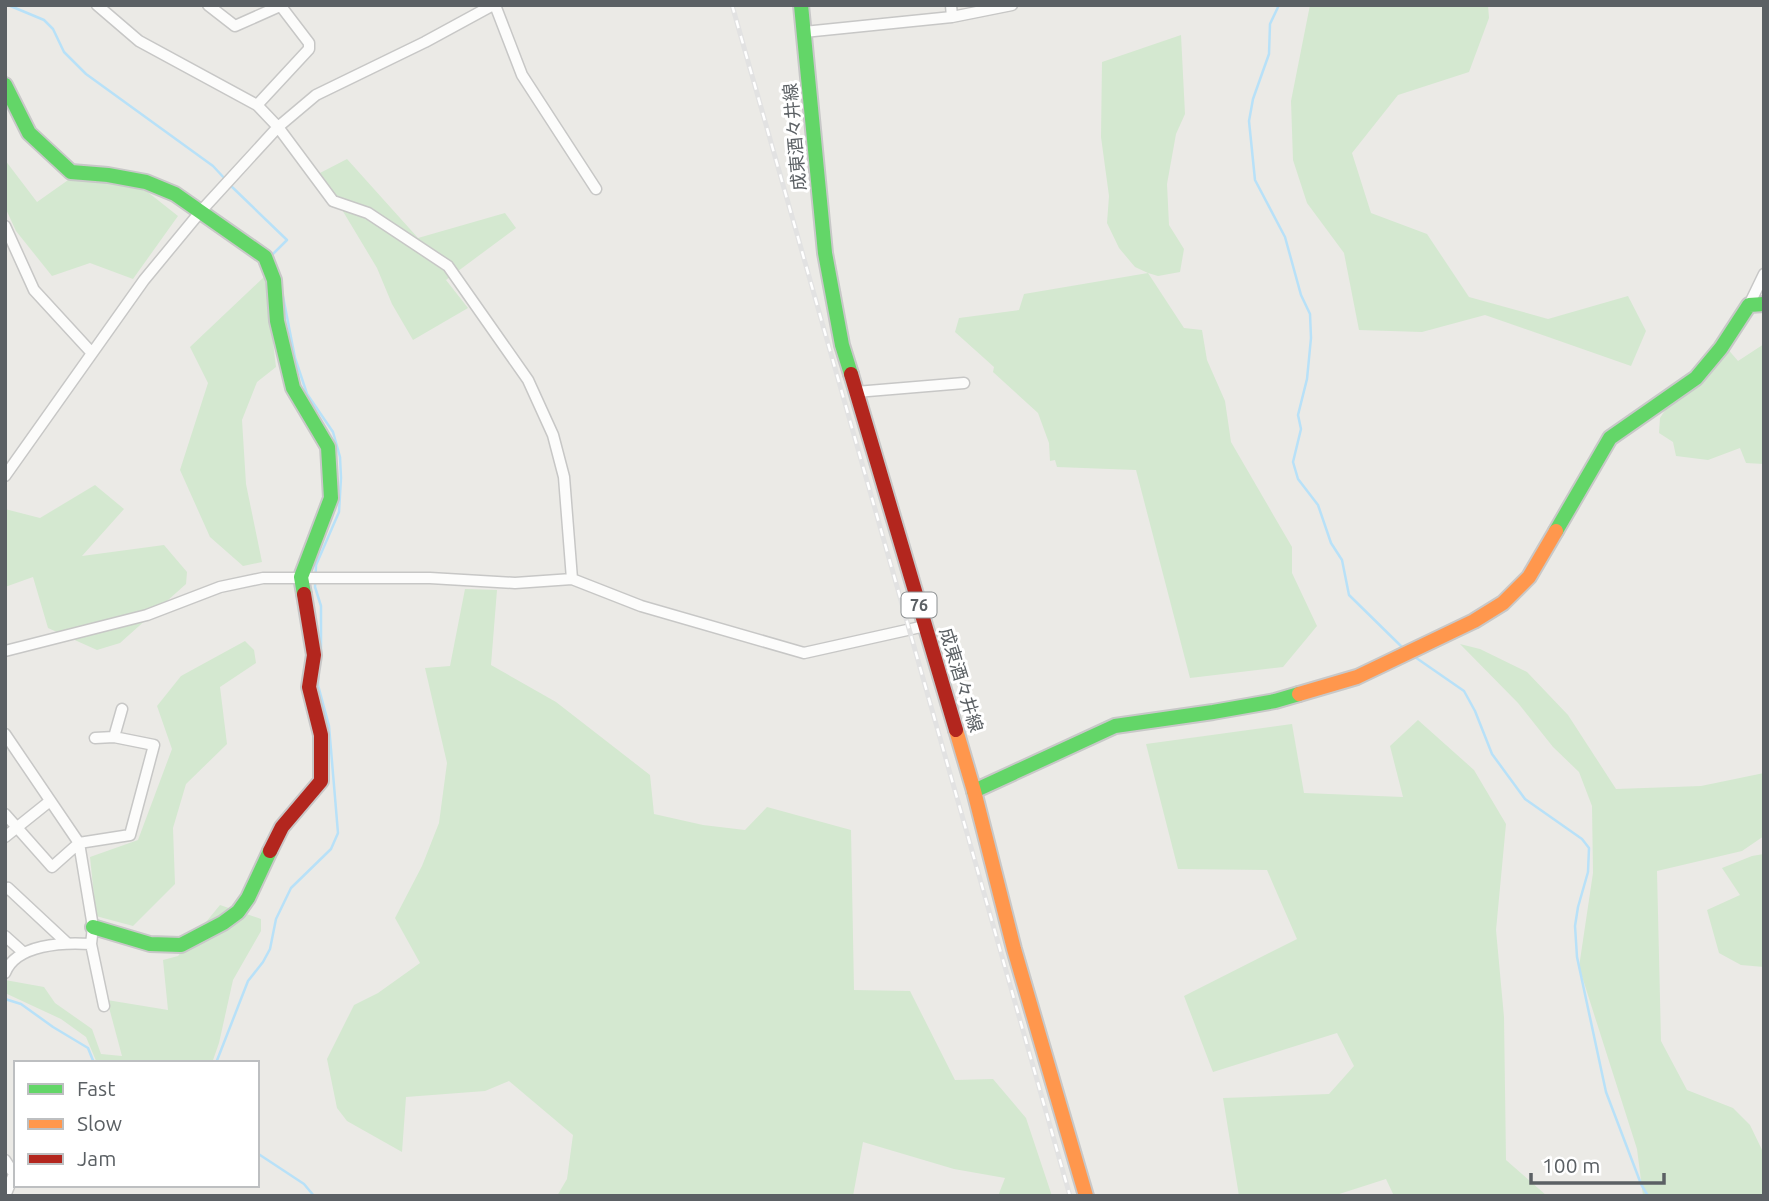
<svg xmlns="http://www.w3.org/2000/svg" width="1769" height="1201" font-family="Ubuntu,'Noto Sans JP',sans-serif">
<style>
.green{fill:#d4e8d0}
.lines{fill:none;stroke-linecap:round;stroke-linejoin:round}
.stream{stroke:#b8e1f8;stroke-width:2.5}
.street-casing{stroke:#c7c7c6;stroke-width:13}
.fast-casing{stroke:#c8c8c8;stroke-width:18}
.slow-casing{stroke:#c8c8c8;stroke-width:18}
.jam-casing{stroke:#c8c8c8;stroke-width:18}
.street{stroke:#fcfcfb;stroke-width:10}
.fast{stroke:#63d668;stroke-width:14}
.slow{stroke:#ff974d;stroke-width:14}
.jam{stroke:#b3261e;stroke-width:14}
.rail-casing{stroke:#e2e2e2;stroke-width:5}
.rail{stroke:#fff;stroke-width:2.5;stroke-dasharray:8;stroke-linecap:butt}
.labels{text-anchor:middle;stroke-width:6;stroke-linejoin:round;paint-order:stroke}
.shield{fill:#fff;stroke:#8c9092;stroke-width:2}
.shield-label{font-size:16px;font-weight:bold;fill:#5b6064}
.street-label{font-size:18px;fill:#5b6064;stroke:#fff}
</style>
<rect width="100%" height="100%" fill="#ebeae6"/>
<path class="green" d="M 1310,5 L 1488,5 L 1489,18 L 1469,72 L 1398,95 L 1352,153 L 1371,213 L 1427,234 L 1469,297 L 1548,319 L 1628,296 L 1646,331 L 1631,366 L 1485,315 L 1422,332 L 1359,330 L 1344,253 L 1307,203 L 1293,160 L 1291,101 Z
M 1181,35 L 1185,114 L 1176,134 L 1167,184 L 1169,225 L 1184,249 L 1180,272 L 1158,276 L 1148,273 L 1184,328 L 1202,330 L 1207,360 L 1225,401 L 1231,442 L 1292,547 L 1292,573 L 1317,626 L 1283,667 L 1190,678 L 1136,470 L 1057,467 L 1055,460 L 1050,461 L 1049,443 L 1038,413 L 993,372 L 994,367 L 955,332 L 959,318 L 1019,310 L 1024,294 L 1148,273 L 1135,267 L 1119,248 L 1107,223 L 1109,196 L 1101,137 L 1102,62 Z
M 347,159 L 418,238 L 505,213 L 516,228 L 446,280 L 468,308 L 413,340 L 392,304 L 377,268 L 320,173 Z
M 5,160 L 37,202 L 71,178 L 135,182 L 178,216 L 133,279 L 90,263 L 52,276 L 16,231 L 5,207 Z
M 265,276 L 276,367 L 257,382 L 242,420 L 246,484 L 262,562 L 243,566 L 210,537 L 180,470 L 208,383 L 190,347 Z
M 1720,340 L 1738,361 L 1764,344 L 1764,464 L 1746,463 L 1740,448 L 1708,460 L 1676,456 L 1673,442 L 1659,433 L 1660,418 L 1687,376 Z
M 95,485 L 124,509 L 82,556 L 164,545 L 187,572 L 186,584 L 120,643 L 97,650 L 48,628 L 33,577 L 5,587 L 5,509 L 40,518 Z
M 465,589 L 497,590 L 491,665 L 556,702 L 650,775 L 654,814 L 703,825 L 745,830 L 767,807 L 851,830 L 854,990 L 910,991 L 955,1080 L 993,1079 L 1026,1118 L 1052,1196 L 998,1196 L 1005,1178 L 954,1169 L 863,1142 L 853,1196 L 557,1196 L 567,1179 L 573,1135 L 509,1081 L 485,1091 L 406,1097 L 402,1152 L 347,1121 L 337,1108 L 327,1059 L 354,1005 L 378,993 L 420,963 L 395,918 L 422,866 L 439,823 L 447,763 L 425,668 L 450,666 Z
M 245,641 L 254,650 L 256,663 L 220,687 L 227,744 L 186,784 L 173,828 L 175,884 L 133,926 L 96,916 L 90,857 L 138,840 L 172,749 L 157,706 L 181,676 Z
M 1460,644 L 1480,649 L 1527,672 L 1568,715 L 1616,789 L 1701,786 L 1764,773 L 1764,836 L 1742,851 L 1657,871 L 1661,1041 L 1687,1090 L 1733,1108 L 1750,1125 L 1764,1154 L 1764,1196 L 1643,1196 L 1637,1149 L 1579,967 L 1593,873 L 1592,806 L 1579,772 L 1553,747 L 1518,703 Z
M 1418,720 L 1474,770 L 1506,824 L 1496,930 L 1504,1017 L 1506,1160 L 1547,1196 L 1394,1196 L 1386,1179 L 1333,1196 L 1239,1196 L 1223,1098 L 1329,1094 L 1354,1066 L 1337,1033 L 1213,1072 L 1184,996 L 1297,939 L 1267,870 L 1178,869 L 1146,744 L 1292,724 L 1304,793 L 1403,797 L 1390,746 Z
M 1764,854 L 1764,967 L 1741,965 L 1719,953 L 1707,910 L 1740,895 L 1722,868 L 1752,856 Z
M 220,905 L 261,919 L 261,931 L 233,980 L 219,1043 L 212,1063 L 97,1063 L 86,1037 L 61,1019 L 5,993 L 5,980 L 44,987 L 55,1003 L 92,1029 L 101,1054 L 122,1056 L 107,1000 L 168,1010 L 163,960 L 178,956 Z"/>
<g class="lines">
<path class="stream" d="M 8,5 L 44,20 L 53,29 L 64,52 L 86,74 L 213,166 L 226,180
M 1279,5 L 1270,24 L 1269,54 L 1253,99 L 1249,121 L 1255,180 L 1285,237 L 1301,295 L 1310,314 L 1311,338 L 1307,379 L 1298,415 L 1301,429 L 1293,462 L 1298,479 L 1318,505 L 1331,543 L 1342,560 L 1349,595 L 1404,649
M 230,185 L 287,240 L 271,256
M 278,271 L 295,358 L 307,394 L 333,432 L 340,457 L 341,478 L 339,512 L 316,565 L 315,587 L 321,606 L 321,652
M 1412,655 L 1464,691 L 1475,711 L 1492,754 L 1525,799 L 1582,839 L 1589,848 L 1588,872 L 1578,907 L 1575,926 L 1577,957 L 1606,1092 L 1641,1184 L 1648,1196
M 5,999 L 21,1004 L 53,1027 L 88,1048 L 94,1063
M 216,1063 L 248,981 L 263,962 L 270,949 L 276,919 L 291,888 L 331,849 L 338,833 L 329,726 L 318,685 L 319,666
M 257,1153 L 304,1184 L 314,1196"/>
<defs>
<path id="street" d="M 97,5 L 139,41 L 257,105 L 278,127 L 333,201 L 368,213 L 448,266 L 528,380 L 553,435 L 564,477 L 572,579
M 208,5 L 235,26 L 280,6
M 495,5 L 522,75 L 596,189
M 951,5 L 952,17
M 804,32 L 952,17 L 1012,5
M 257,105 L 309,49 L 309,43 L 280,5
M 5,226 L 34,290 L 91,352
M 1749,305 L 1764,274
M 856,392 L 964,383
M 5,476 L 144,280 L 201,211 L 278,127 L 316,95 L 425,42 L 493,5
M 5,651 L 147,615 L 220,587 L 263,578 L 430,578 L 515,583 L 572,579 L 641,606 L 804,653 L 925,626
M 5,734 L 79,843 L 93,927 L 91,944 L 104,1006
M 114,737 L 122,709
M 5,814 L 52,867 L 79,843 L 130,835 L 154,745 L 114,737 L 95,738
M 5,837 L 50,801
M 5,890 L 8,888 L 67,943
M 5,936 L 24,953
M 5,973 C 16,944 64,942 91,944
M 5,1160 L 14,1174
M 5,1196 L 14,1174"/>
<path id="fast" d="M 801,5 L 825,253 L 842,345 L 851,374
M 5,85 L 29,133 L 71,172 L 108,175 L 146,182 L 175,194 L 265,257 L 274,280 L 277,321 L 293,388 L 328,447 L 331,498 L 301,577 L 304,594
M 1556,531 L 1610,438 L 1696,378 L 1721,348 L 1749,305 L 1764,304
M 974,791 L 1115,726 L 1213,712 L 1275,701 L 1299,694
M 93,927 L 150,944 L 181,945 L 223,923 L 238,912 L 248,898 L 270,851"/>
<path id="slow" d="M 1299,694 L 1357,677 L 1474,621 L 1503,603 L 1529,577 L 1556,531
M 956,730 L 974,791 L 1014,949 L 1086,1196"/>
<path id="jam" d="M 851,374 L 956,730
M 270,851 L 282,827 L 321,781 L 321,735 L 309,687 L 314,655 L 304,594"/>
</defs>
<use href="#street" class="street-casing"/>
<use href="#fast" class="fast-casing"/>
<use href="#slow" class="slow-casing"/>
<use href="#jam" class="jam-casing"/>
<use href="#street" class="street"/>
<use href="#fast" class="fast"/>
<use href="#slow" class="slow"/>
<use href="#jam" class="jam"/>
<defs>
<path id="rail" d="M 732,5 L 1070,1196"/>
</defs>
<use href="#rail" class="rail-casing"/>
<use href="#rail" class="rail"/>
</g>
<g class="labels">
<rect class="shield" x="901.5" y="592.5" width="35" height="25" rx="5"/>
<g class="shield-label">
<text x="919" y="611">76</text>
</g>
<g class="street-label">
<text transform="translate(795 137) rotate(-95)" y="6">成東酒々井線</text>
<text transform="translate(961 680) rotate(73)" y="6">成東酒々井線</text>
</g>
</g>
<rect width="1769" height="1201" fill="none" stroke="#5b6064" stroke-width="14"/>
<rect x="14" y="1061" width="245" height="126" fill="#ffffff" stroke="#bdbfc1" stroke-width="2"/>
<rect x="28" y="1084" width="35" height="10" fill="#63d668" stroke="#bdbfc1" stroke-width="2"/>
<text x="77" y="1096" font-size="21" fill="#5b6064">Fast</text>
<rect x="28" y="1119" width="35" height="10" fill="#ff974d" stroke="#bdbfc1" stroke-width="2"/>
<text x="77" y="1131" font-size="21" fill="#5b6064">Slow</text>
<rect x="28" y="1154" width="35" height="10" fill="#b3261e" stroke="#bdbfc1" stroke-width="2"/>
<text x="77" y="1166" font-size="21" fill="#5b6064">Jam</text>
<path d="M1531 1173v10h133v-10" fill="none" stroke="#5b6064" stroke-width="3.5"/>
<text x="1542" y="1173" font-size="21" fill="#5b6064" stroke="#ffffff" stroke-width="5" paint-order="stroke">100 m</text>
</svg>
